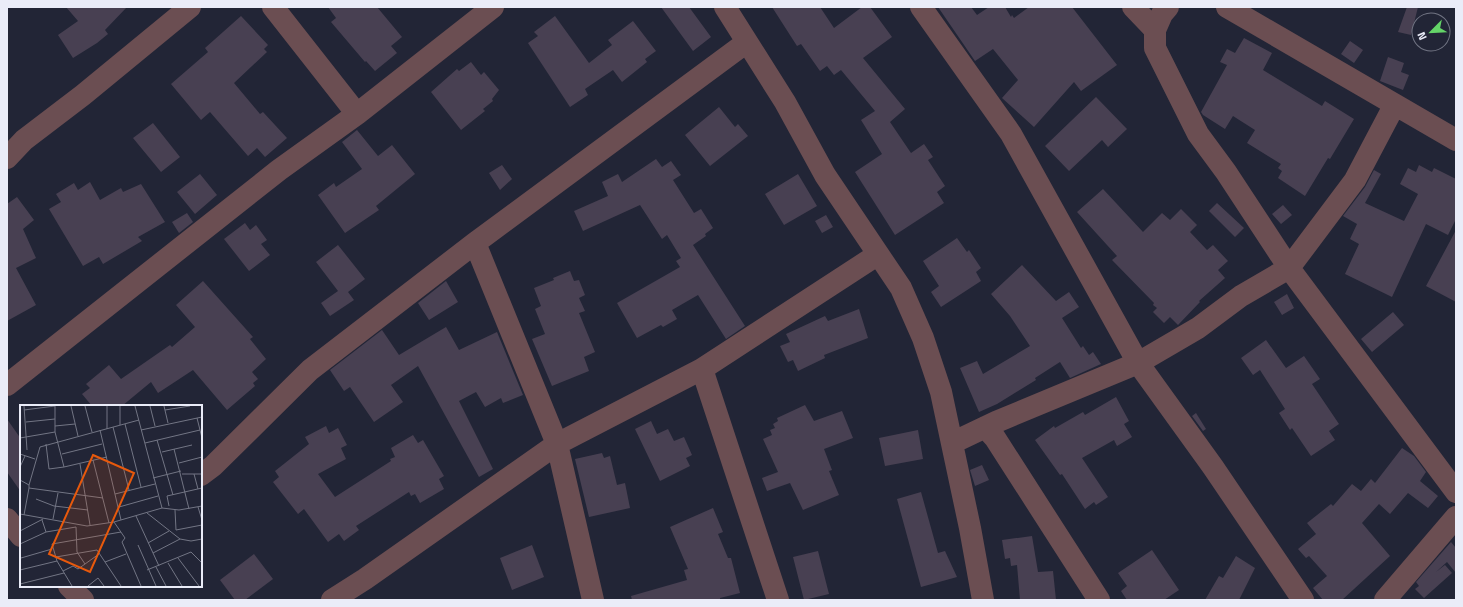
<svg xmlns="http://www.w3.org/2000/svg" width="1463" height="607" font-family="'Titillium Web',sans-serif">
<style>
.building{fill:#484052}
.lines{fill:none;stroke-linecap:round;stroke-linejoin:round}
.minor{stroke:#6b4e52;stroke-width:22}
.inset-road{fill:none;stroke:#727584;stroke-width:1}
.view{fill:#e8590c;fill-opacity:0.15;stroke:#e8590c;stroke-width:2}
.inset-edge{fill:none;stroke:#eaecf8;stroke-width:2}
</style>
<rect width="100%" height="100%" fill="#222536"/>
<path class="building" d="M 66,7 L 127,7 L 105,30 L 108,34 L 97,43 L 73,58 L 58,35 L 78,21 Z
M 328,7 L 377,7 L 402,37 L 391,46 L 397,53 L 375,71 L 366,61 L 365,62 L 331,22 L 336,18 Z
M 661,7 L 689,7 L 711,37 L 693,51 Z
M 772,7 L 820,7 L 834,28 L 862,7 L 870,7 L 892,37 L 863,58 L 905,109 L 890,122 L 911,153 L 924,144 L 933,157 L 928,160 L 945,186 L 937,192 L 944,203 L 895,235 L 855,172 L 882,154 L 861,120 L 875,111 L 841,70 L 834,75 L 827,66 L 820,71 L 801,44 L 797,46 Z
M 938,7 L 971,7 L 977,15 L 989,7 L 1005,7 L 1011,17 L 1012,15 L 1014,18 L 1029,7 L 1072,7 L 1117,65 L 1081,91 L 1074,82 L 1034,127 L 1002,98 L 1018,80 L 993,49 L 975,61 Z
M 1407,7 L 1418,7 L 1411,35 L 1398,32 Z
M 241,16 L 268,45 L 264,49 L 267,52 L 234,83 L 260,114 L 263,112 L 287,138 L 265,157 L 257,148 L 248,156 L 210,112 L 201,120 L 171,84 L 208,52 L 205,48 Z
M 555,16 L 589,63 L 612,45 L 608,40 L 633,21 L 656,51 L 645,59 L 647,62 L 622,82 L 613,70 L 585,89 L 588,95 L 570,107 L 528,43 L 538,36 L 534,32 Z
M 1244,38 L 1272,53 L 1263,70 L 1322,106 L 1325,101 L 1354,119 L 1330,159 L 1328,158 L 1305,196 L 1278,178 L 1282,171 L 1278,168 L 1281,164 L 1247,143 L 1255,130 L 1233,116 L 1225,129 L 1203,115 L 1201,112 L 1227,65 L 1220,62 L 1227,49 L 1235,53 Z
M 1350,41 L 1363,50 L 1354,63 L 1341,54 Z
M 1388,57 L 1404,63 L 1401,72 L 1409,75 L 1403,90 L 1380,81 Z
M 471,62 L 481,75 L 484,72 L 499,90 L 492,99 L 493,101 L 483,109 L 485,111 L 461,130 L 431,92 L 457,69 L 459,71 Z
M 1096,97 L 1127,129 L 1108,147 L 1102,140 L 1069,171 L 1045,146 Z
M 719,107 L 735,127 L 738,124 L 748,136 L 710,166 L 685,135 Z
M 153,123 L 180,157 L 161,172 L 133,138 Z
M 357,130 L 378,156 L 392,145 L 415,174 L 376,206 L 379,210 L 345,233 L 318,195 L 334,183 L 336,187 L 362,169 L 342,142 Z
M 656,159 L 662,167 L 671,161 L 681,175 L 673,180 L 694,213 L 701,209 L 713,228 L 705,234 L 706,236 L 693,245 L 745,326 L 726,339 L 698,295 L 672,310 L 677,319 L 663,327 L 661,325 L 637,338 L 617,303 L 680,267 L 676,261 L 681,258 L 667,235 L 662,239 L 640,205 L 583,231 L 574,211 L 608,196 L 602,182 L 618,174 L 622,182 Z
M 502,165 L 512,179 L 500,190 L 489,173 Z
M 1419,165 L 1432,172 L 1434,168 L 1456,179 L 1456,219 L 1448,235 L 1426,224 L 1392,297 L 1345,274 L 1359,244 L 1350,239 L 1357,224 L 1343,216 L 1365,187 L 1374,170 L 1381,174 L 1365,203 L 1404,221 L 1418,194 L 1400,184 L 1408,168 L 1416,172 Z
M 200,174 L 217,195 L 195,214 L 177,192 Z
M 798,174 L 817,206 L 784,225 L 765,194 Z
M 90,182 L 100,200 L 121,188 L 123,192 L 141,184 L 165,222 L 138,237 L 142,241 L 103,264 L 99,257 L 83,266 L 49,209 L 61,202 L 56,194 L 74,183 L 78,190 Z
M 1103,189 L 1143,232 L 1162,213 L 1170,220 L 1181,209 L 1197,225 L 1190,232 L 1207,250 L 1213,245 L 1228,261 L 1218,270 L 1225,278 L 1199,301 L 1200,302 L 1178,325 L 1170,317 L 1164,323 L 1153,312 L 1157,308 L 1153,305 L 1154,303 L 1112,260 L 1117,256 L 1077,212 Z
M 17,197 L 34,220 L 23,229 L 36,258 L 16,268 L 36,305 L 7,321 L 7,204 Z
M 1217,203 L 1244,228 L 1235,237 L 1209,211 Z
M 1283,205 L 1292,215 L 1281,224 L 1272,214 Z
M 187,213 L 193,222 L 179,233 L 172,222 Z
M 826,215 L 833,227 L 822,233 L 815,221 Z
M 245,223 L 250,230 L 256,225 L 267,240 L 261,244 L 270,255 L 249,271 L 224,239 Z
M 1456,230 L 1456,302 L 1426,286 Z
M 957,238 L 967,252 L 969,250 L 981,268 L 976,272 L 981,281 L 941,307 L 931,292 L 939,286 L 923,261 Z
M 338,245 L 365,279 L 348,292 L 354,300 L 330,316 L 321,303 L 338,291 L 316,262 Z
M 1022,265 L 1056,301 L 1069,292 L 1079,307 L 1062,318 L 1081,348 L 1083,346 L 1089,355 L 1093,352 L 1101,364 L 1070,378 L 1060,362 L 1035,378 L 1036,380 L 997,404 L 979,412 L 960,368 L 977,361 L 983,374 L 1030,346 L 1010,316 L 991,294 Z
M 570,271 L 574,281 L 579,280 L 585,295 L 579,298 L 585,311 L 579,313 L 595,352 L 584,357 L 589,371 L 552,386 L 532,339 L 545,334 L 535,309 L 541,306 L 534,288 L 554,280 L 553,278 Z
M 203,281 L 253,337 L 250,339 L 266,359 L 252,372 L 258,379 L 253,383 L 255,386 L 227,410 L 193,370 L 158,393 L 151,382 L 122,406 L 92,406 L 82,394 L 90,388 L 86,384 L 109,365 L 121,379 L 170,345 L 172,347 L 195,327 L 176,305 Z
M 446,281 L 458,302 L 429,320 L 418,303 Z
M 1287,294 L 1294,308 L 1282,315 L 1274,302 Z
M 859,309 L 868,338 L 824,355 L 825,358 L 798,371 L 793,360 L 788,362 L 780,346 L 790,342 L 786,334 L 825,316 L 828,321 Z
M 1393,312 L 1404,325 L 1372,352 L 1361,339 Z
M 446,327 L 459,350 L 497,332 L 523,395 L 503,403 L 501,398 L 485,407 L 476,392 L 459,401 L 493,469 L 479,477 L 418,366 L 391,385 L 403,402 L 374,422 L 350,387 L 344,391 L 330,370 L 382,330 L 399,355 Z
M 1266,340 L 1286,368 L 1304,356 L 1320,379 L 1312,384 L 1339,424 L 1329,431 L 1335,440 L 1311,456 L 1292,428 L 1290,430 L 1279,413 L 1285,409 L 1260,370 L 1253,375 L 1241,358 Z
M 1116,397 L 1129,421 L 1124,424 L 1132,437 L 1117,446 L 1114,440 L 1082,458 L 1108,497 L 1096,505 L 1094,502 L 1085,509 L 1062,474 L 1060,475 L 1035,440 L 1054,426 L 1055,428 L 1083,412 L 1085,415 Z
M 805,405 L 814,421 L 842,411 L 853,438 L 824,449 L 832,470 L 829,471 L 839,495 L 803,510 L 790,483 L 767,491 L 762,478 L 778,472 L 763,439 L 772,435 L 770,430 L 775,428 L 773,424 L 778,421 L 777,418 Z
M 1196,413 L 1206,429 L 1203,431 L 1192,416 Z
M 7,419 L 21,439 L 21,492 L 7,472 Z
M 651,421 L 657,434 L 668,429 L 674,441 L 684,437 L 692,455 L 686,458 L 690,466 L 660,481 L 635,429 Z
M 326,426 L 329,433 L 338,428 L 347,445 L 341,448 L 346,459 L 318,474 L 335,497 L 391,461 L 390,459 L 395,457 L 391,448 L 413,435 L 418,443 L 423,440 L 444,476 L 439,479 L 444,489 L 420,503 L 415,494 L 411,496 L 409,492 L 356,526 L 359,530 L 344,541 L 339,534 L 328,542 L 304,509 L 298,514 L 273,482 L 279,477 L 275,471 L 309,444 L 305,437 Z
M 918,430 L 923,459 L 885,466 L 879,438 Z
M 1402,448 L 1414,456 L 1426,472 L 1420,481 L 1438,496 L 1428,508 L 1408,493 L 1390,514 L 1379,504 L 1362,523 L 1390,556 L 1342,600 L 1323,600 L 1313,588 L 1327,576 L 1309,556 L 1306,558 L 1298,549 L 1316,534 L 1307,523 L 1331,504 L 1333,506 L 1352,484 L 1361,491 L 1371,479 L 1375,483 Z
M 602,453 L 604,458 L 610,456 L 617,485 L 625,483 L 630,508 L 589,517 L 575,459 Z
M 982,465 L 989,480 L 975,486 L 970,470 Z
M 921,492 L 938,553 L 945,551 L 957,577 L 921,587 L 897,499 Z
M 713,508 L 723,532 L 718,534 L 728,558 L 731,558 L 740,593 L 720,598 L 720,600 L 632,600 L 631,596 L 687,580 L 684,570 L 688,569 L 670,527 Z
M 1032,536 L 1038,572 L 1053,571 L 1056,600 L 1020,600 L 1017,565 L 1011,566 L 1010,558 L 1005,559 L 1002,540 Z
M 1451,542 L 1456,548 L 1456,573 L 1447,562 L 1436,572 L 1445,565 L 1452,573 L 1424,598 L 1415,589 L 1419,586 L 1416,582 Z
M 532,545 L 544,577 L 512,590 L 500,558 Z
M 1152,550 L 1179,590 L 1164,600 L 1127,600 L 1121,591 L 1127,586 L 1118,573 Z
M 818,551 L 829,594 L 804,600 L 793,557 Z
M 254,554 L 273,579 L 245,600 L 235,600 L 220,580 Z
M 1236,556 L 1255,568 L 1239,600 L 1205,600 L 1219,576 L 1223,578 Z"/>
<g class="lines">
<path class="minor" d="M 273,7 L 357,114
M 725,7 L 785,102 L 825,175 L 901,288 L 923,338 L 941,392 L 970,528 L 983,600
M 921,7 L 1011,134 L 1138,363 L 1213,467 L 1303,600
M 1133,7 L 1155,30
M 1168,7 L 1162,14 L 1155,30 L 1155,48 L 1198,134 L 1226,172 L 1289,268 L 1456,492
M 1227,7 L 1456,140
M 7,158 L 24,140 L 83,95 L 190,7
M 475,243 L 557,444 L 593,600
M 702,369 L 778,600
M 7,385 L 279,170 L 357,114 L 493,7
M 985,427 L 995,438 L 1099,600
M 952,443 L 996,422 L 1138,363 L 1198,328 L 1241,296 L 1289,268 L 1355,180 L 1394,106
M 201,475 L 213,466 L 310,370 L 475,243 L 747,42
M 7,519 L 21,536
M 69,586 L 83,600
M 332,600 L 365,579 L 557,444 L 702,369 L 877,255
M 1385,600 L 1456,517"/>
</g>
<g transform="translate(20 405)">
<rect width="182" height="182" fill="#222536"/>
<path class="inset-road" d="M 4,1 L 7,45M 35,1 L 35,27 L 44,62 L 87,52M 51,1 L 58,31M 65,1 L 72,27M 115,1 L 142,103M 130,1 L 135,21M 144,1 L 148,18M 4,5 L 35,1M 145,5 L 170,1M 177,13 L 182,33M 6,17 L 35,14M 105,19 L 121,82M 100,20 L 100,1M 35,21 L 55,19M 93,22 L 109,85M 87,24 L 87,1M 80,25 L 101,115M 121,25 L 182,12M 0,33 L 35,27M 137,35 L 153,90M 125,38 L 180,25M 26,39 L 29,64 L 44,62M 154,44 L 169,104M 142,47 L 172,40M 0,49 L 15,54M 42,49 L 82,39M 73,55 L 89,118M 159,58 L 182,52M 60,59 L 70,120M 0,62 L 5,51M 162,69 L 182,69M 174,69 L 178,84M 133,73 L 161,66M 0,75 L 9,80 L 9,83 L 4,110M 9,80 L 20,42 L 119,15M 9,83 L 83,93M 95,89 L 135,79M 16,94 L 34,101 L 68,105M 149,101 L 147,91 L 182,83M 99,102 L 138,91M 178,102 L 182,115M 155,105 L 156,125 L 182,120M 127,108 L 160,134 L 171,136 L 182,134M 0,109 L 67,121 L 94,117 L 142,103 L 159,105 L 182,101M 116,111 L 139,161M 33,114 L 38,88M 22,115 L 26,127 L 56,122M 94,117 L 105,133 L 102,137 L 121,181M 56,122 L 57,147 L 65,159M 0,126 L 23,114M 128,138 L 149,126M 0,139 L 26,127M 118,140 L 136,181M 133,148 L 160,134M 36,152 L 77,145 L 101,181M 1,153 L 32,144M 158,153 L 179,181M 85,157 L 106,149M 148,158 L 162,181M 136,162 L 146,181M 0,165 L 37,156M 127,165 L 171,147 L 182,158M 43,166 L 53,161 L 58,164 L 79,149M 0,179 L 44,168M 52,181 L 37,156 L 32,139 L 101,127M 68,181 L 78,173 L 84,181"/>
<path class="view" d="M 73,50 L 114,68 L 70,167 L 29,149 Z"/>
<rect width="182" height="182" class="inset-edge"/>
</g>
<rect width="1463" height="607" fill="none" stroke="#eaecf8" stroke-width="16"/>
<g transform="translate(1431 32) rotate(246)"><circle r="19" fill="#222536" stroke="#727584"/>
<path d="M0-3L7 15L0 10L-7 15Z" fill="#64d468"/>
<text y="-6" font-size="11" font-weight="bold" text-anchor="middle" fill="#eaecf8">N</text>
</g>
</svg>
